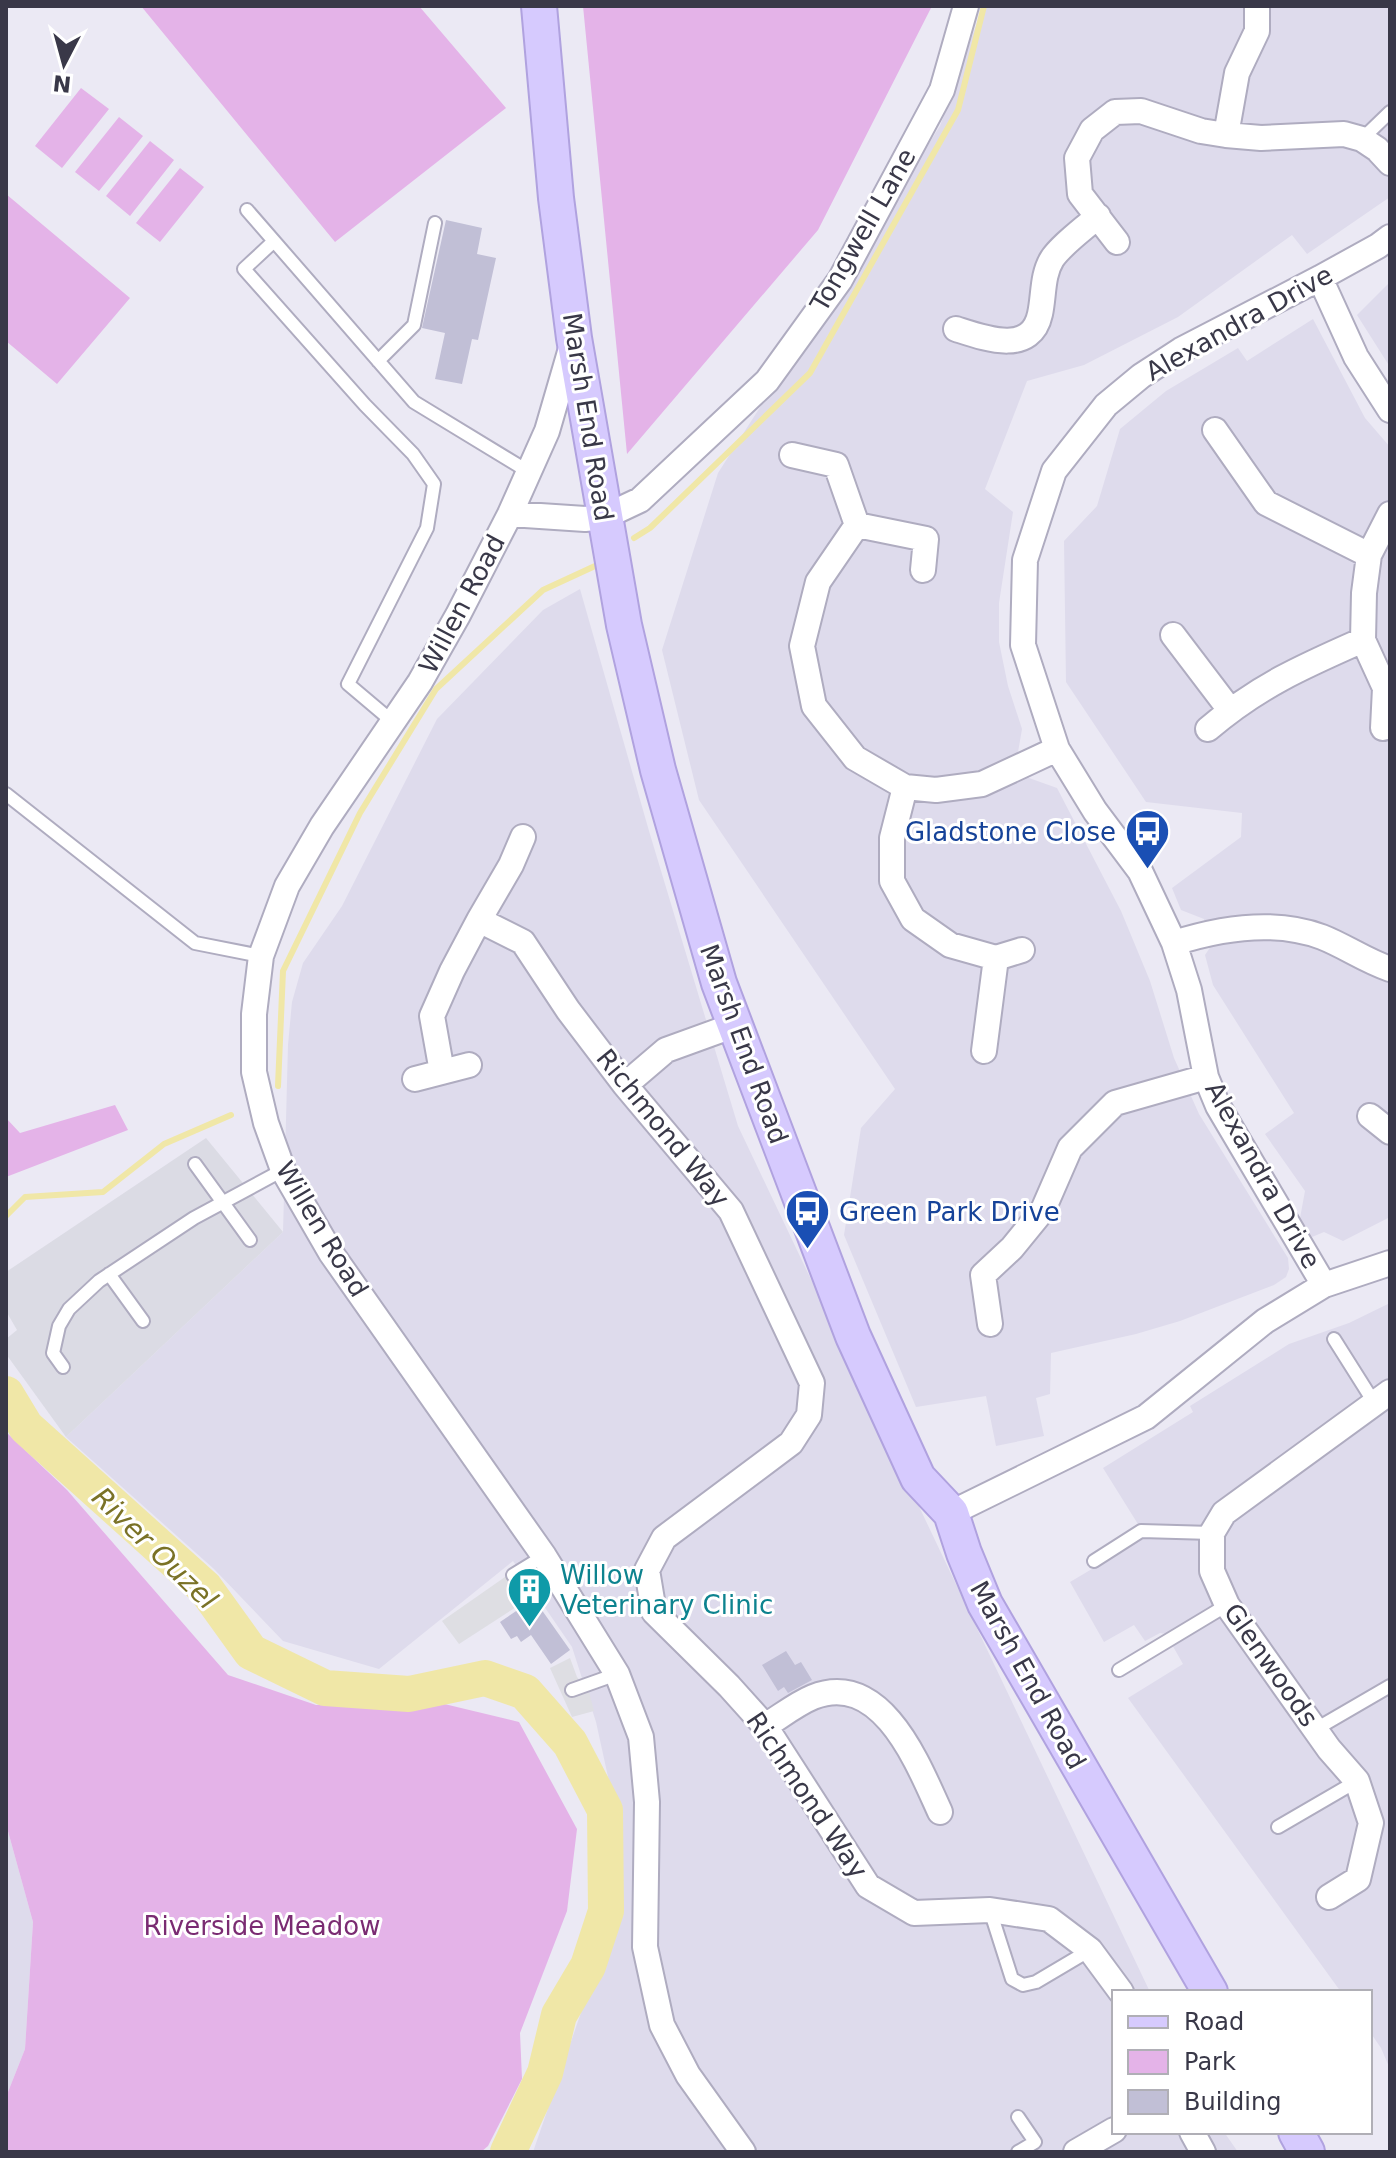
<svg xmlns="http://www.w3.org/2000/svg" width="1396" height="2158" font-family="'DejaVu Sans',sans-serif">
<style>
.residential{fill:#dedbec}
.industrial{fill:#dbdbe4}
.green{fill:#e4b3e8}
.parking{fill:#dedee3}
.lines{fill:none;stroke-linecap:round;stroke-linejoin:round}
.stream{stroke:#f0e7a7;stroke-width:6}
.river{stroke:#f0e7a7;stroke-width:36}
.building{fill:#c1bfd6}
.lane-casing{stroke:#afacc0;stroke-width:16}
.street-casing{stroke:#afacc0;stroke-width:28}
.secondary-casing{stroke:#b0a2df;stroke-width:38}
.lane{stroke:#fff;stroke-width:12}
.street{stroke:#fff;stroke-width:24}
.secondary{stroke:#d6cafe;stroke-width:34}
.labels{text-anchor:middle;stroke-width:6;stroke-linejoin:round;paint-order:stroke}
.street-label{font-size:26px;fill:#393848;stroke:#fff}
.transit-label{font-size:26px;fill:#164399;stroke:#fff;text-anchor:end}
.culture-label{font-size:26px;fill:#0d838f;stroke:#fff;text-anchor:start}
.park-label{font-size:26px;fill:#7a2b72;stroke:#fff}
.water-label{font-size:28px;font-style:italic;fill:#7a7226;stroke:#fff}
</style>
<rect width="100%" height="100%" fill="#ebe9f4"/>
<path class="residential" d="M 983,6 L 1390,6 L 1390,197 L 1307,254 L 1292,235 L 1178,317 L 1084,365 L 1027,381 L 985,489 L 1013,512 L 999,603 L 999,642 L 1008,686 L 1022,729 L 1018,752 L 1029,778 L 1057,788 L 1121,911 L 1150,981 L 1174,1058 L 1199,1114 L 1288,1258 L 1289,1269 L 1286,1277 L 1274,1285 L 1180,1321 L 1136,1334 L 1051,1353 L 1050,1394 L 1036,1398 L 1044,1436 L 996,1446 L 986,1396 L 916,1407 L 844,1235 L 861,1128 L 895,1089 L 699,800 L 662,650 L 718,473 L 940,126 Z
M 1390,282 L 1390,367 L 1357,315 Z
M 1313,319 L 1365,418 L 1390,447 L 1390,1217 L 1343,1241 L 1324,1232 L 1312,1237 L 1300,1218 L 1305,1191 L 1265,1134 L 1294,1113 L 1213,985 L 1205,955 L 1211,946 L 1204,919 L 1181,910 L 1172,888 L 1241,837 L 1242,813 L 1146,802 L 1066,682 L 1064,541 L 1097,506 L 1120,429 L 1166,391 L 1238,348 L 1247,361 Z
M 580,589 L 649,831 L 738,1126 L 1150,1992 L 1114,1992 L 1114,2132 L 1224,2132 L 1238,2152 L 533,2152 L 617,1908 L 614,1804 L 596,1722 L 572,1647 L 513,1561 L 379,1669 L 283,1641 L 214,1569 L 66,1437 L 283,1232 L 288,1045 L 292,1002 L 303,963 L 342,906 L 437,719 L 543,610 Z
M 1390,1303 L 1390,2069 L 1381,2048 L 1370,2032 L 1370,1992 L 1341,1992 L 1128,1698 L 1183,1664 L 1166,1634 L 1160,1633 L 1145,1641 L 1134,1625 L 1104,1642 L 1070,1582 L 1146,1537 L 1103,1468 L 1193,1412 L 1190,1406 L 1289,1344 L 1349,1323 Z
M 6,1824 L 33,1922 L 25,2049 L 6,2097 Z"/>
<path class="industrial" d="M 206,1138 L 283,1232 L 66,1437 L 6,1354 L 6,1339 L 17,1330 L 6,1311 L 6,1272 Z"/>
<path class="green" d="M 141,6 L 419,6 L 506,108 L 335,242 Z
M 583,6 L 932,6 L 818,230 L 627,454 Z
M 81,88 L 109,109 L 62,168 L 35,146 Z
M 119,117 L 143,136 L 99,191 L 75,172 Z
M 150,141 L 174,160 L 130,216 L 106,196 Z
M 180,168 L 204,187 L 160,242 L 136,223 Z
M 6,194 L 130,298 L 57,384 L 6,341 Z
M 115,1105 L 128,1130 L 6,1177 L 6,1118 L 20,1133 Z
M 6,1432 L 67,1490 L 228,1675 L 316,1705 L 436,1702 L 519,1722 L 577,1829 L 567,1911 L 520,2033 L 522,2079 L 488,2146 L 481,2152 L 6,2152 L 6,2097 L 25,2049 L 33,1922 L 6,1824 Z"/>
<path class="parking" d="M 518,1568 L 536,1594 L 459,1644 L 442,1621 Z
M 570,1658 L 577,1677 L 589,1692 L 594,1711 L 572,1717 L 550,1668 Z"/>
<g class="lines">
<path class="stream" d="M 634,538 L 650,528 L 810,373 L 958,110 L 984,6
M 278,1086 L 283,971 L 360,813 L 436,689 L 543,590 L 595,566
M 6,1216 L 25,1197 L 103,1192 L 164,1144 L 231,1115"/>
<path class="river" d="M 6,1394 L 26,1427 L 205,1588 L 251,1652 L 325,1688 L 409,1694 L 485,1678 L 525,1692 L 570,1743 L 605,1810 L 606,1911 L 588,1966 L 559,2015 L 545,2073 L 508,2152"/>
</g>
<path class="building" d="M 446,220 L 482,228 L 477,254 L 496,258 L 478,340 L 472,339 L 462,384 L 435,379 L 445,333 L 422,328 Z
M 534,1599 L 570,1650 L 551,1664 L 531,1635 L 521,1642 L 517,1636 L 511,1639 L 500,1622 Z
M 786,1651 L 795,1665 L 801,1662 L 812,1680 L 788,1693 L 784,1687 L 778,1691 L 762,1665 Z"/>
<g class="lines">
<defs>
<path id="lane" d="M 1362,139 L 1390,112
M 247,210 L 414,402 L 529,472
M 273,242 L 244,269 L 365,405 L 413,454 L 434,484 L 427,528 L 348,684 L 393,722
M 378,361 L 414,325 L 435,223
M 6,794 L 195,943 L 261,956
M 195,1164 L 250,1240
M 109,1274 L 143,1321
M 1334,1339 L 1375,1404
M 63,1367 L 53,1353 L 59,1326 L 69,1309 L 99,1281 L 194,1218 L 283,1170
M 1094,1561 L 1141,1531 L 1212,1533
M 513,1575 L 544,1556
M 1119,1670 L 1227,1605
M 572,1690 L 617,1674
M 1316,1729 L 1390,1686
M 1278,1827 L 1357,1781
M 990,1910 L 1012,1979 L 1023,1985 L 1036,1982 L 1090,1950
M 1018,2117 L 1035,2142 L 1018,2152"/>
<path id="street" d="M 1226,135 L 1237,73 L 1257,31 L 1257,6
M 1117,242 L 1080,194 L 1077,158 L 1092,130 L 1115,112 L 1141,111 L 1201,131 L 1226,135 L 1261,138 L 1344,134 L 1362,139 L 1377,149 L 1390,163
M 1320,278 L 1356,357 L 1390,410
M 956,329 C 984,338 1031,356 1040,314 C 1044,296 1042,275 1052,259 C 1061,245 1085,228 1098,216
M 572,345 L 547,431 L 510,514 L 458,615 L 420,682 L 322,826 L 287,886 L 261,956 L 254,1014 L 254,1072 L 266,1123 L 283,1170 L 331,1253 L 544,1556 L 617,1674 L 641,1737 L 647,1802 L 645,1947 L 662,2025 L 688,2075 L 743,2152
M 1215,430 L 1266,503 L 1369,555
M 792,455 L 836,465 L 857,525 L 818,582 L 802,646 L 814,706 L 855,758 L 905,787 L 936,790 L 982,784 L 1057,749
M 510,514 L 585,519 L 604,517 L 640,500 L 767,381 L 840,280 L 942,90 L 966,6
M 1390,514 L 1369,555 L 1364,593 L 1363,640 L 1385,688 L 1390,687
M 857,525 L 926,539 L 923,570
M 1173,635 L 1230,710
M 1383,728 L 1385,688
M 1208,729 C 1258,686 1304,666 1363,640
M 905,787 L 892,838 L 892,881 L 913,919 L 950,945 L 996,958 L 984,1051
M 479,920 L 511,865 L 523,837
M 1174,943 C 1221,928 1274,919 1322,937 C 1345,946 1366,961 1390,969
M 996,958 L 1022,950
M 442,1072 L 432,1016 L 452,971 L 479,920 L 523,942 L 568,1010 L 625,1085 L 731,1211 L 812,1383 L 809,1415 L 791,1443 L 664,1538 L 647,1570 L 654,1612 L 729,1686 L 765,1726 L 868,1886 L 914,1913 L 990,1910 L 1049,1919 L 1090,1950 L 1121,1992
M 415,1079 L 469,1065
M 625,1085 L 666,1050 L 735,1025
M 1370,1116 L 1390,1132
M 1324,1285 L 1218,1106 L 1206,1077 L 1189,990 L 1174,943 L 1140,871 L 1095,811 L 1057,749 L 1023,645 L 1025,560 L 1054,471 L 1106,405 L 1141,376 L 1181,350 L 1320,278 L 1378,246 L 1390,237
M 990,1324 L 983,1275 L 1012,1248 L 1043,1210 L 1070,1148 L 1115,1103 L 1206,1077
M 951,1513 L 1146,1417 L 1265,1321 L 1324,1285 L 1390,1263
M 765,1726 C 780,1717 796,1704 813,1697 C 882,1670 918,1764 940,1812
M 1329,1897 L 1358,1879 L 1371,1823 L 1357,1781 L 1329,1749 L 1227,1605 L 1212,1571 L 1212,1533 L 1224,1513 L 1390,1392
M 1192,2132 L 1203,2152
M 1076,2152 L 1114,2130"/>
<path id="secondary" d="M 539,6 L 556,198 L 574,338 L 624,625 L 658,770 L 719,983 L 853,1336 L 918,1478 L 951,1513 L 964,1553 L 985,1604 L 1210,1992
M 1296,2132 L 1307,2152"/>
</defs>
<use href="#lane" class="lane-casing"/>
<use href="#street" class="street-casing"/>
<use href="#secondary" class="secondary-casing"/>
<use href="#lane" class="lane"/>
<use href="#street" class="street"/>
<use href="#secondary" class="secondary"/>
</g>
<defs>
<symbol id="bus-pin" viewBox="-11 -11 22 30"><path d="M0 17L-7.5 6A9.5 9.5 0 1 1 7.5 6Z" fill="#1a4fb4" stroke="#fff"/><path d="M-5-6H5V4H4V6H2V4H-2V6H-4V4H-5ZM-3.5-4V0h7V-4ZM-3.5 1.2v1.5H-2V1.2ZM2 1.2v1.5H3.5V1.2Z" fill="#fff"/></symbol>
<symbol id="building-pin" viewBox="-11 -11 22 30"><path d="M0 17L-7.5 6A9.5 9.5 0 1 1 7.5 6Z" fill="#0f9aa8" stroke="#fff"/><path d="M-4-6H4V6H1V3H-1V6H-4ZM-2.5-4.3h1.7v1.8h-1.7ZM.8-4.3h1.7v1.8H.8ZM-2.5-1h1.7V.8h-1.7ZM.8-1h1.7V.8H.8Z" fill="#fff"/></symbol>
</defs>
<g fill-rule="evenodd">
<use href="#bus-pin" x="1122" y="806" width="51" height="69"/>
<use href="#bus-pin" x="782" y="1186" width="51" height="69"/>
<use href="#building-pin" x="504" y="1564" width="51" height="69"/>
</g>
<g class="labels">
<g class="street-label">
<text transform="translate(863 230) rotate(-60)" y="9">Tongwell Lane</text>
<text transform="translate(1239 323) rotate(-29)" y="9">Alexandra Drive</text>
<text transform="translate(588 417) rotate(81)" y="9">Marsh End Road</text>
<text transform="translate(462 604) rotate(-62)" y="9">Willen Road</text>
<text transform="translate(744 1044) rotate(70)" y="9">Marsh End Road</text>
<text transform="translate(663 1128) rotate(51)" y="9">Richmond Way</text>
<text transform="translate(1263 1175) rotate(61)" y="9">Alexandra Drive</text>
<text transform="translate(322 1229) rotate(59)" y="9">Willen Road</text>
<text transform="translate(1271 1665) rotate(55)" y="9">Glenwoods</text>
<text transform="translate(1028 1675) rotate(61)" y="9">Marsh End Road</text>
<text transform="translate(807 1795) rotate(56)" y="9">Richmond Way</text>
</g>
<g class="transit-label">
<text x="1116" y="841">Gladstone Close</text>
<text x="839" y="1221" text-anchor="start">Green Park Drive</text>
</g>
<g class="culture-label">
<text x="560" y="1584">Willow<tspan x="560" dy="30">Veterinary Clinic</tspan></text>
</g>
<g class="park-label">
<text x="262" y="1935">Riverside Meadow</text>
</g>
<g class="water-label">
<text transform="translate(155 1548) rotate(44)" y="10">River Ouzel</text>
</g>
</g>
<rect width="1396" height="2158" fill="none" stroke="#393848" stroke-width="16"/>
<rect x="1112" y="1990" width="260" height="144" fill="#ffffff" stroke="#b0afb6" stroke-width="2"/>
<rect x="1128" y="2016" width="40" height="12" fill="#d6cafe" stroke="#b0afb6" stroke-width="2"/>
<text x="1184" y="2030" font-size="24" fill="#393848">Road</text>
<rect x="1128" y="2050" width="40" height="24" fill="#e4b3e8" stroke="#b0afb6" stroke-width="2"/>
<text x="1184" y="2070" font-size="24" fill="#393848">Park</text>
<rect x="1128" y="2090" width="40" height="24" fill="#c1bfd6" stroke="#b0afb6" stroke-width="2"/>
<text x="1184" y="2110" font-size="24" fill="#393848">Building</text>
<g transform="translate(64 64) rotate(186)" stroke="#ffffff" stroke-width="6" paint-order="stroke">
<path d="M0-6L14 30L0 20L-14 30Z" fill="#393848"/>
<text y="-12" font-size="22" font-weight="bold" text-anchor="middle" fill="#393848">N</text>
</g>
</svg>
